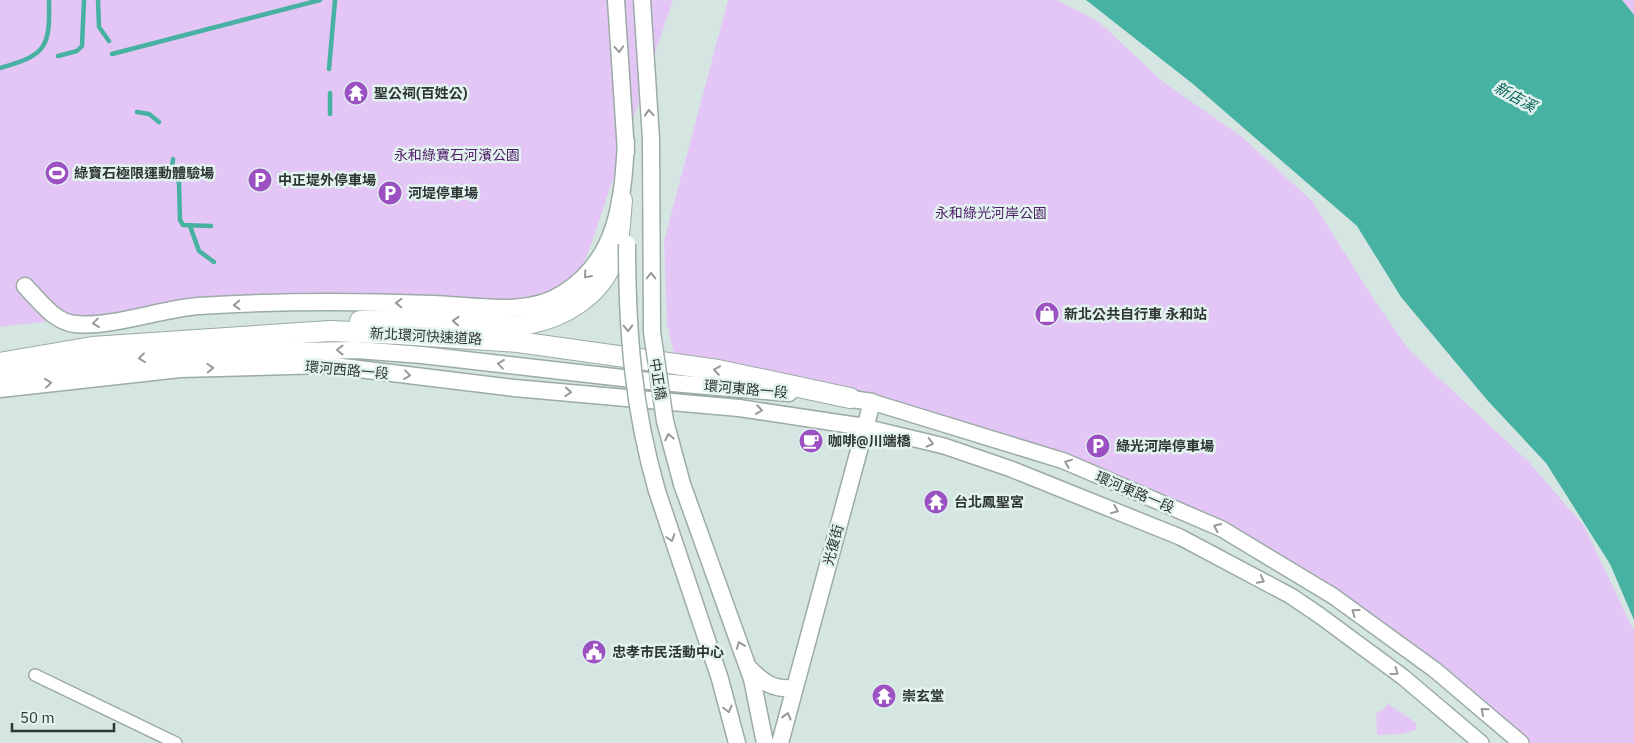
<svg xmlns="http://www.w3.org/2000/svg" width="1634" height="743" font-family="'IBM Plex Sans','Noto Sans TC',sans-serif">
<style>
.green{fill:#e3c6f5}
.water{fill:#47b1a2}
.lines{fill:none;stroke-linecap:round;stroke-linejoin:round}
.stream{stroke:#47b1a2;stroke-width:4.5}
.minor-casing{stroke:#9baba7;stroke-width:14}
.tertiary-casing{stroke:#9baba7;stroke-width:18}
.secondary-casing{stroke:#9baba7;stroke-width:19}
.trunk-casing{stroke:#9baba7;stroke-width:22}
.minor{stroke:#fff;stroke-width:11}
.tertiary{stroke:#fff;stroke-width:15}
.secondary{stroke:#fff;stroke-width:16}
.trunk{stroke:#fff;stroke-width:20}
.secondary-bridge-casing{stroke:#9baba7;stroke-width:19;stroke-linecap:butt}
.secondary-bridge{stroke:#fff;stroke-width:16}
.oneway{stroke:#969a9a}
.labels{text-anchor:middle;stroke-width:5;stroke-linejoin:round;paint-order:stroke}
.poi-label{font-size:14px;font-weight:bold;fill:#2e3534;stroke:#e2f3ef;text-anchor:start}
.park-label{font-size:14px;fill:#4e1b67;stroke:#e2f3ef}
.street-label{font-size:14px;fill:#2e3534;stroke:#e2f3ef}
.water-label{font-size:15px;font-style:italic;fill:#0a6359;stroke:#e2f3ef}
</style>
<rect width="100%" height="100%" fill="#d5e6e2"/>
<path class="green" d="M 0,0 L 673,0 L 589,251 L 563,310 L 155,308 L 0,327 Z
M 728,0 L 1057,0 L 1099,22 L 1162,81 L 1242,137 L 1312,201 L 1375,301 L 1410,351 L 1528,461 L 1584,526 L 1634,631 L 1634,743 L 1522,743 L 1473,696 L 1229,534 L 1024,444 L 674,354 L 667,324 L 664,241 Z
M 1622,0 L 1634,0 L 1634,15 Z
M 1387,703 L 1416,723 L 1416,730 L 1402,734 L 1377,735 L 1376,714 L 1386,707 Z"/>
<path class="water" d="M 1086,0 L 1622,0 L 1634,15 L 1634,620 L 1610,564 L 1546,463 L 1488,401 L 1401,297 L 1357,226 L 1193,84 Z"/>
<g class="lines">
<path class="stream" d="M 98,0 L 99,27 L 109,41
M 112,54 L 320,0
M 58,56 L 77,51 L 82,46 L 84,0
M 0,68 C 47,55 50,47 49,0
M 329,69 L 335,0
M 330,93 L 330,114
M 137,112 L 149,114 L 159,122
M 173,159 L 172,168 L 179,183 L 180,220 L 183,225 L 211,226
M 190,226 L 199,251 L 214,262"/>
<defs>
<path id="minor" d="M 35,675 L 176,743"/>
<path id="tertiary" d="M 872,402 L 1064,461 L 1222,529 L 1333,596 L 1435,670 L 1521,743
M 865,427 L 944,446 L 1011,469 L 1180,537 L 1291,596 L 1319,615 L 1403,677 L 1481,743"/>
<path id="secondary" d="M 616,0 L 626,152
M 25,286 C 39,300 54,322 75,324 C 110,328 161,309 198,306 C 276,301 355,301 432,304 C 472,305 527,317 562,294 C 618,260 623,200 626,141
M 0,377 L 21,372 L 191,353 L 357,350 L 422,355 L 649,381 L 789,393
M 0,389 L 180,369 L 326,365 L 514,388 L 739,408 L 865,427
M 682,484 L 752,679 L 765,743
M 657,491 L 720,679 L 737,743
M 748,667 C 762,682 773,690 794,688
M 780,743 L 872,402 L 838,397"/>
<path id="trunk" d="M 360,321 C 393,319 424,320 456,321 C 481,322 508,329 532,323 C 564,316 596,297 610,267 C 620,246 620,222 622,200
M 0,363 L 92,347 L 330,331 L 399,334 L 518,342 L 718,370 L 850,398"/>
</defs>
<use href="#minor" class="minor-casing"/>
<use href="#tertiary" class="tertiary-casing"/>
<use href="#secondary" class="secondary-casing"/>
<use href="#trunk" class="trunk-casing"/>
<use href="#minor" class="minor"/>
<use href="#tertiary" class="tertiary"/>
<use href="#secondary" class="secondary"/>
<use href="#trunk" class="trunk"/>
<defs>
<path id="secondary-bridge" d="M 642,0 L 651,139 L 652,332 L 665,421 L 682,484
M 627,244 C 627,331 633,408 657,491"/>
</defs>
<use href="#secondary-bridge" class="secondary-bridge-casing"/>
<use href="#secondary-bridge" class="secondary-bridge"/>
</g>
<defs><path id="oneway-chevron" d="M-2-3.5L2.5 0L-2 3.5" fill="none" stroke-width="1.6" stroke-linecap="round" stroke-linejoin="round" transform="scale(1.25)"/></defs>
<g class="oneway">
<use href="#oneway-chevron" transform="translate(619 49) rotate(86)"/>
<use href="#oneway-chevron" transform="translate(649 113) rotate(-94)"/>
<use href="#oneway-chevron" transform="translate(587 275) rotate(131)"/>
<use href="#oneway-chevron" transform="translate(651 276) rotate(-90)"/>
<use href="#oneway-chevron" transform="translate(399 303) rotate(-178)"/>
<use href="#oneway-chevron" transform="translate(237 305) rotate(178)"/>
<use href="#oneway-chevron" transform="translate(456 321) rotate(-178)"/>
<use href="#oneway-chevron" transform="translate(96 323) rotate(173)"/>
<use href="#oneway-chevron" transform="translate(628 328) rotate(88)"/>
<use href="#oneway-chevron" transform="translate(340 350) rotate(180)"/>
<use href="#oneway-chevron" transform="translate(142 358) rotate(174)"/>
<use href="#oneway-chevron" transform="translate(501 364) rotate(-173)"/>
<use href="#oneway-chevron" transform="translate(210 368) rotate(-2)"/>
<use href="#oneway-chevron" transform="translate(717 370) rotate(-171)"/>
<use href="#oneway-chevron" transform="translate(407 375) rotate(7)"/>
<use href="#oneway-chevron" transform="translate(48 383) rotate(-6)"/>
<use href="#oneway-chevron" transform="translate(568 392) rotate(4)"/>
<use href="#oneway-chevron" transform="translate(759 410) rotate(8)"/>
<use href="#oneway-chevron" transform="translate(669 437) rotate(-103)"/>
<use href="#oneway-chevron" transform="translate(930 443) rotate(14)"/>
<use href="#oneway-chevron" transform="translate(1068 463) rotate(-158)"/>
<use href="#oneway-chevron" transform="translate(1115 510) rotate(22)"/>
<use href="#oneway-chevron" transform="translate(1217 527) rotate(-155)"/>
<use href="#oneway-chevron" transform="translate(671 538) rotate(72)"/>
<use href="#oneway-chevron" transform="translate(1261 580) rotate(28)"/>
<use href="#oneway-chevron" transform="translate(1355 612) rotate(-144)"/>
<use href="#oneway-chevron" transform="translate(740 645) rotate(-110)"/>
<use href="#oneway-chevron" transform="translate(1395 672) rotate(36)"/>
<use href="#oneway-chevron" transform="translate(728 709) rotate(75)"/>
<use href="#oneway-chevron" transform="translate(1484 711) rotate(-140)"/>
<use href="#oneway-chevron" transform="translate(787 716) rotate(-76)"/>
</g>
<defs>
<symbol id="temple-disc" viewBox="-11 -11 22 22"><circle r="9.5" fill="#9c51c3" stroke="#e2f3ef"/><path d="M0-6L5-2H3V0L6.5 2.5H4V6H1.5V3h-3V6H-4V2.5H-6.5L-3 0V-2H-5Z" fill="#fff"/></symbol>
<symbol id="stadium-disc" viewBox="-11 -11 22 22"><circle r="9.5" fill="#9c51c3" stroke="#e2f3ef"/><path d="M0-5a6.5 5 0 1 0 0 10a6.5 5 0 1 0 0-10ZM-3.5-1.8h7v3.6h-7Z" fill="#fff"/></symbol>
<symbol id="parking-disc" viewBox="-11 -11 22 22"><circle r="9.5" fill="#9c51c3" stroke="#e2f3ef"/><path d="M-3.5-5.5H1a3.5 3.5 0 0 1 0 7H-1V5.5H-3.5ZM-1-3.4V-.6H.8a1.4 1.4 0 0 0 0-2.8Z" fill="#fff"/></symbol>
<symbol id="shop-disc" viewBox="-11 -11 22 22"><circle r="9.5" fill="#9c51c3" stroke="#e2f3ef"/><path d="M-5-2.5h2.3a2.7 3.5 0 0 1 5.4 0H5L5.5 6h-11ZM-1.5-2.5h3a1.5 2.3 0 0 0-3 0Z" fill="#fff"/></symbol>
<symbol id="cafe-disc" viewBox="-11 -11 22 22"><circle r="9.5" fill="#9c51c3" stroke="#e2f3ef"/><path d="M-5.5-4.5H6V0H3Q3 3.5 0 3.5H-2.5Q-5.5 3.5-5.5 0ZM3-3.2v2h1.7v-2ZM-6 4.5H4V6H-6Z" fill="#fff"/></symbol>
<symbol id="civic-disc" viewBox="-11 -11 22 22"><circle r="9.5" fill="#9c51c3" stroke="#e2f3ef"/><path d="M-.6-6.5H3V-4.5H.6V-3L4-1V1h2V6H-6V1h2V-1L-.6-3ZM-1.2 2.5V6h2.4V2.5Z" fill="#fff"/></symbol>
</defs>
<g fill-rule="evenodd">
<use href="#temple-disc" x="342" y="79" width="28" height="28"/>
<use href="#stadium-disc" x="43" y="159" width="28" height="28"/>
<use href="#parking-disc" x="246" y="166" width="28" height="28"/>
<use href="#parking-disc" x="376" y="179" width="28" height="28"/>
<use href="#shop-disc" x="1033" y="300" width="28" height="28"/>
<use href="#cafe-disc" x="797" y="427" width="28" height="28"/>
<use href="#parking-disc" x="1084" y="432" width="28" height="28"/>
<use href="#temple-disc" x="922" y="488" width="28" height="28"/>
<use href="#civic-disc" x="580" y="638" width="28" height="28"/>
<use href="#temple-disc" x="870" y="682" width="28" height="28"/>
</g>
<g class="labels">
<g class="poi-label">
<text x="374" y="98">聖公祠(百姓公)</text>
<text x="74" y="178">綠寶石極限運動體驗場</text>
<text x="278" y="185">中正堤外停車場</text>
<text x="408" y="198">河堤停車場</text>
<text x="1064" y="319">新北公共自行車 永和站</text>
<text x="828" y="446">咖啡@川端橋</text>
<text x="1116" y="451">綠光河岸停車場</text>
<text x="954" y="507">台北鳳聖宮</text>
<text x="612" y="657">忠孝市民活動中心</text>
<text x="902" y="701">崇玄堂</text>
</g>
<g class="park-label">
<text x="457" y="160">永和綠寶石河濱公園</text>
<text x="991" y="218">永和綠光河岸公園</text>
</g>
<g class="street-label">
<text transform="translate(426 336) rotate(3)" y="5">新北環河快速道路</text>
<text transform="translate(347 370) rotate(5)" y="5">環河西路一段</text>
<text transform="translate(658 379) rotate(81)" y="5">中正橋</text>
<text transform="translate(746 389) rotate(5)" y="5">環河東路一段</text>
<text transform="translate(1135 492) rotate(23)" y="5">環河東路一段</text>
<text transform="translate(833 545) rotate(-75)" y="5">光復街</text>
</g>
<g class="water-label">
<text transform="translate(1515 97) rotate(29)" y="5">新店溪</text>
</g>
</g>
<path d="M12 723v8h102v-8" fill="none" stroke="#2e3534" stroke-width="2.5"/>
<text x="20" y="723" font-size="15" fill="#2e3534" stroke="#e2f3ef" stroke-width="4" paint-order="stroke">50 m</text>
</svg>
